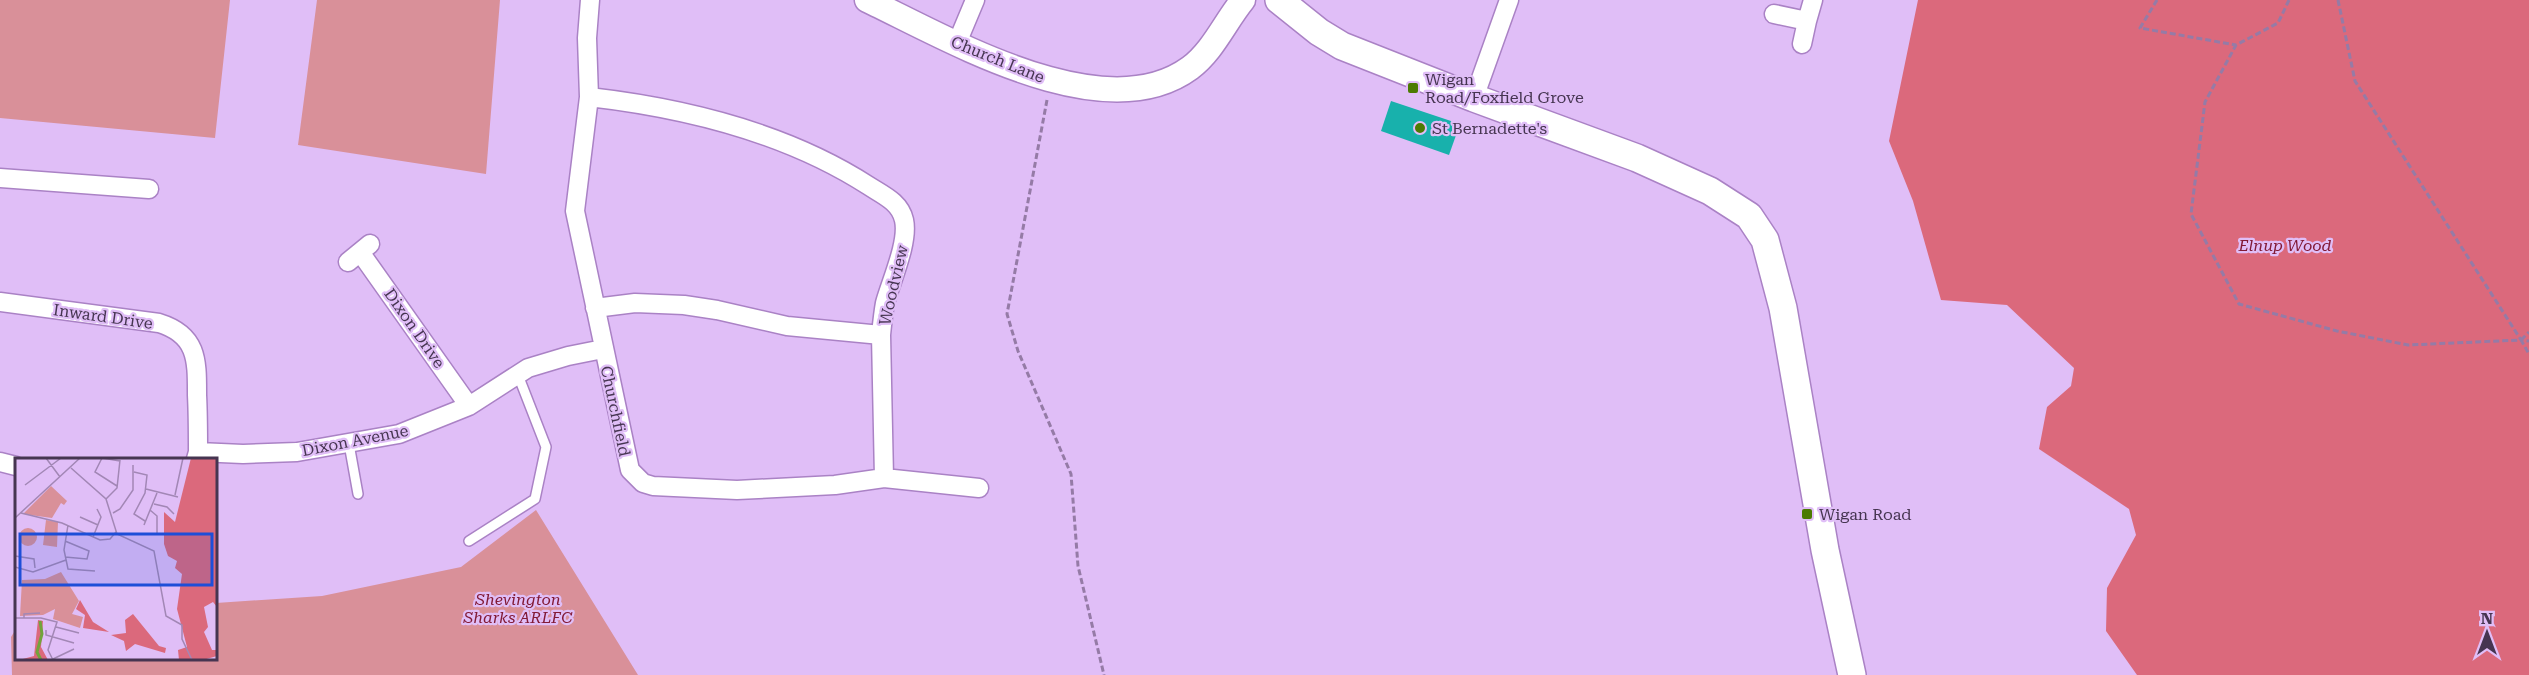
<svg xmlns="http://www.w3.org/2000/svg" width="2529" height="675" font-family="'Roboto Serif',serif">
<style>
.green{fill:#d99099}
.forest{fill:#db697c}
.building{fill:#18b1ac}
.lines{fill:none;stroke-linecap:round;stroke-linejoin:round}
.service-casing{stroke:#aa82c5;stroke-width:12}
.minor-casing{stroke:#aa82c5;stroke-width:21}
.tertiary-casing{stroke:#aa82c5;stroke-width:27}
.secondary-casing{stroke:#aa82c5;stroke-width:30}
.path{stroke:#957ba6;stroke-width:3;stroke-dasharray:6 3;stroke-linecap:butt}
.service{stroke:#fff;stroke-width:9}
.minor{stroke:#fff;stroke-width:18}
.tertiary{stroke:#fff;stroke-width:24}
.secondary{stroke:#fff;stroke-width:27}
.poi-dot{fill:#4c7b02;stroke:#e0bef7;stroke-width:2}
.labels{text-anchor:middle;stroke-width:4.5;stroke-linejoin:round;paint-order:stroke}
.street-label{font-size:16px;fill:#463551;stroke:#e0bef7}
.poi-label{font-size:16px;fill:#463551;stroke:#e0bef7;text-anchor:start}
.park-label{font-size:16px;font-style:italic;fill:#821a36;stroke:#e0bef7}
.inset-river{fill:none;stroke:#72a33c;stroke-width:3}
.inset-road{fill:none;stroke:#a287b5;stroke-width:1.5}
.view{fill:#1d4ed8;fill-opacity:0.15;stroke:#1d4ed8;stroke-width:3}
.inset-edge{fill:none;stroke:#463551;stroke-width:3}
</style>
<rect width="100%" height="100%" fill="#e0bef7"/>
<path class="green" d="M 0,0 L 230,0 L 215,138 L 0,118 Z
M 317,0 L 500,0 L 486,174 L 298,145 Z
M 536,510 L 638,675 L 12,675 L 11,637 L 16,629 L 16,658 L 216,658 L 216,603 L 322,596 L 461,567 Z"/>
<path class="forest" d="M 1918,0 L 2529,0 L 2529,675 L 2137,675 L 2106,631 L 2107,588 L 2136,535 L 2129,509 L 2039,449 L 2047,407 L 2071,386 L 2074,368 L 2007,305 L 1941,300 L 1913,201 L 1889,141 Z"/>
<path class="building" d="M 1391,101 L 1460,124 L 1449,155 L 1381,131 Z"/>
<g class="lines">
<defs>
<path id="service" d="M 349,444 L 358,494
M 469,541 L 535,499 L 546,447 L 518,375"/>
<path id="minor" d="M 590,0 L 587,38 L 589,97 L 575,211 L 630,470 L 643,483 L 653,486 L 737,490 L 835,485 L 884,478 L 979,488
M 1774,14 L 1807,21 L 1802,44
M 1807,21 L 1813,0
M 957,43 L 975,0
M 589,97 C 685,108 787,133 869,186 C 883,195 900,202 904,220 C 909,242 891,281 885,303 C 883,314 882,325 881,335 L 787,326 L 717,310 L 684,305 L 635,303 L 595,308
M 1474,98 L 1509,0
M 0,178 L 149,189
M 360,252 L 469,406
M 348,262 L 370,244
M 0,302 L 159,323 C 198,335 197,361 197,395 C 198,414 198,433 198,452 L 196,459
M 881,335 L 884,478
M 198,452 L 243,454 L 297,452 L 399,434 L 469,406 L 528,368 L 568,356 L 603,349
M 0,462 L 16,466"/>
<path id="tertiary" d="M 867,0 C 949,39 1104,131 1190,68 C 1213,51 1225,22 1243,0"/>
<path id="secondary" d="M 1279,0 L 1319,32 L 1342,46 L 1474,98 L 1637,158 L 1710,191 L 1749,216 L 1765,240 L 1783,308 L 1825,550 L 1852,675"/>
</defs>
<use href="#service" class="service-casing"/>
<use href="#minor" class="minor-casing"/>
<use href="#tertiary" class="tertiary-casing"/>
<use href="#secondary" class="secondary-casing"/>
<path class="path" d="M 2157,0 L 2140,28 L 2236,45
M 2289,0 L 2278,23 L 2236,45 L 2205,102 L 2191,214 L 2239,304 L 2337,331 L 2408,345 L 2521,340 L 2529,354
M 2338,0 L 2355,81 L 2521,340 L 2529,341
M 1047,100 L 1007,314 L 1018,351 L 1071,474 L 1078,566 L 1104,675
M 2521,340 L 2529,332"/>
<use href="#service" class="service"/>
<use href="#minor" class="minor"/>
<use href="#tertiary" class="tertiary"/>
<use href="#secondary" class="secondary"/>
</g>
<g class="poi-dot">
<rect x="1407" y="82" width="12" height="12" rx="3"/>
<circle cx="1420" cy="128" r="6"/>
<rect x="1801" y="508" width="12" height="12" rx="3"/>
</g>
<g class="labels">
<g class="street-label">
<text transform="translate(998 59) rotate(22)" y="6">Church Lane</text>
<text transform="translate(893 285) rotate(-77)" y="6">Woodview</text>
<text transform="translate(103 316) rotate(8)" y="6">Inward Drive</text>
<text transform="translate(415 328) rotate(55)" y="6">Dixon Drive</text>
<text transform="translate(616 411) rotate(78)" y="6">Churchfield</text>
<text transform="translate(355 440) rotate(-11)" y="6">Dixon Avenue</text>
</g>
<g class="poi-label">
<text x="1425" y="85">Wigan<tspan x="1425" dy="18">Road/Foxfield Grove</tspan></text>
<text x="1432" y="134">St Bernadette's</text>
<text x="1819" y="520">Wigan Road</text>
</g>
<g class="park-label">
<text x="2285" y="251">Elnup Wood</text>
<text x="518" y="605">Shevington<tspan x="518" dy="18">Sharks ARLFC</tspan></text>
</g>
</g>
<g transform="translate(15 458)">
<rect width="202" height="202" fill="#e0bef7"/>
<path d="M 36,28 L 52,43 L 49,47 L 46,45 L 37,60 L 8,56 ZM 31,62 L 43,64 L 42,89 L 28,87 ZM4 79a9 9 0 1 1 18 0a9 9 0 1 1-18 0ZM 46,114 L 64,143 L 57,156 L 68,159 L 65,170 L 38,161 L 40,151 L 28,157 L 5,158 L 7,122 L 30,121 Z" fill="#d99099"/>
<path d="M 176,0 L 201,0 L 202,149 L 198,144 L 189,149 L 193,169 L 189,174 L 197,192 L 202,192 L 202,198 L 188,202 L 164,202 L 163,192 L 172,189 L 162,151 L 167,116 L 160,110 L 162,103 L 153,98 L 149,86 L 149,54 L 160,64 ZM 65,142 L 78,164 L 94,174 L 68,170 L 70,157 L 61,151 ZM 118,156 L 144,188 L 151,190 L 150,195 L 120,186 L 111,193 L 109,183 L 96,177 L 111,175 L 110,162 ZM 23,162 L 28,163 L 26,189 L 33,202 L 4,202 L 19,198 Z" fill="#db697c"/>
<path class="inset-river" d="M 25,163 L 27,176 L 22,194 L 26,202"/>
<path class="inset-road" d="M 31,0 L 45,19M 56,10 L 91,41 L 102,76 L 139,93 L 151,158 L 167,167 L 167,181 L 177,202M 119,14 L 132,17 L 130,35 L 119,56 L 130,63M 10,27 L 46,0M 102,28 L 80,14 L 87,0 L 105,3M 131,31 L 163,39M 160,37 L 168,0M 91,41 L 102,30 L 105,2M 139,46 L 152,49 L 159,56M 135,52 L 142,58 L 142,77M 6,55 L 47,65 L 85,82 L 95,81 L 101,74M 98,55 L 105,51 L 118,32 L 118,7M 65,59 L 83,67M 0,60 L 65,0M 53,67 L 49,92 L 53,111 L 80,113M 129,67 L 142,35M 78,79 L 86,59 L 82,51M 50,83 L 74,93 L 72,101 L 50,99M 0,98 L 19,101 L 20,110M 0,109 L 18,114 L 51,102M 0,160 L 26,160 L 42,164 L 33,192 L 38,202M 9,160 L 9,156 L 25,155M 41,169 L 64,175M 31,172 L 31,177 L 59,185M 38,201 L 59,191"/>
<path class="view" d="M 5,76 L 197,76 L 197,127 L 5,127 Z"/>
<rect width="202" height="202" class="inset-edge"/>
</g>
<g transform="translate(2487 633)" stroke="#e0bef7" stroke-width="4.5" paint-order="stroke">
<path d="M0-4.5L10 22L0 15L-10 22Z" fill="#463551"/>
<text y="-9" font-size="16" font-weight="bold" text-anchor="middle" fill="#463551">N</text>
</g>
</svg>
